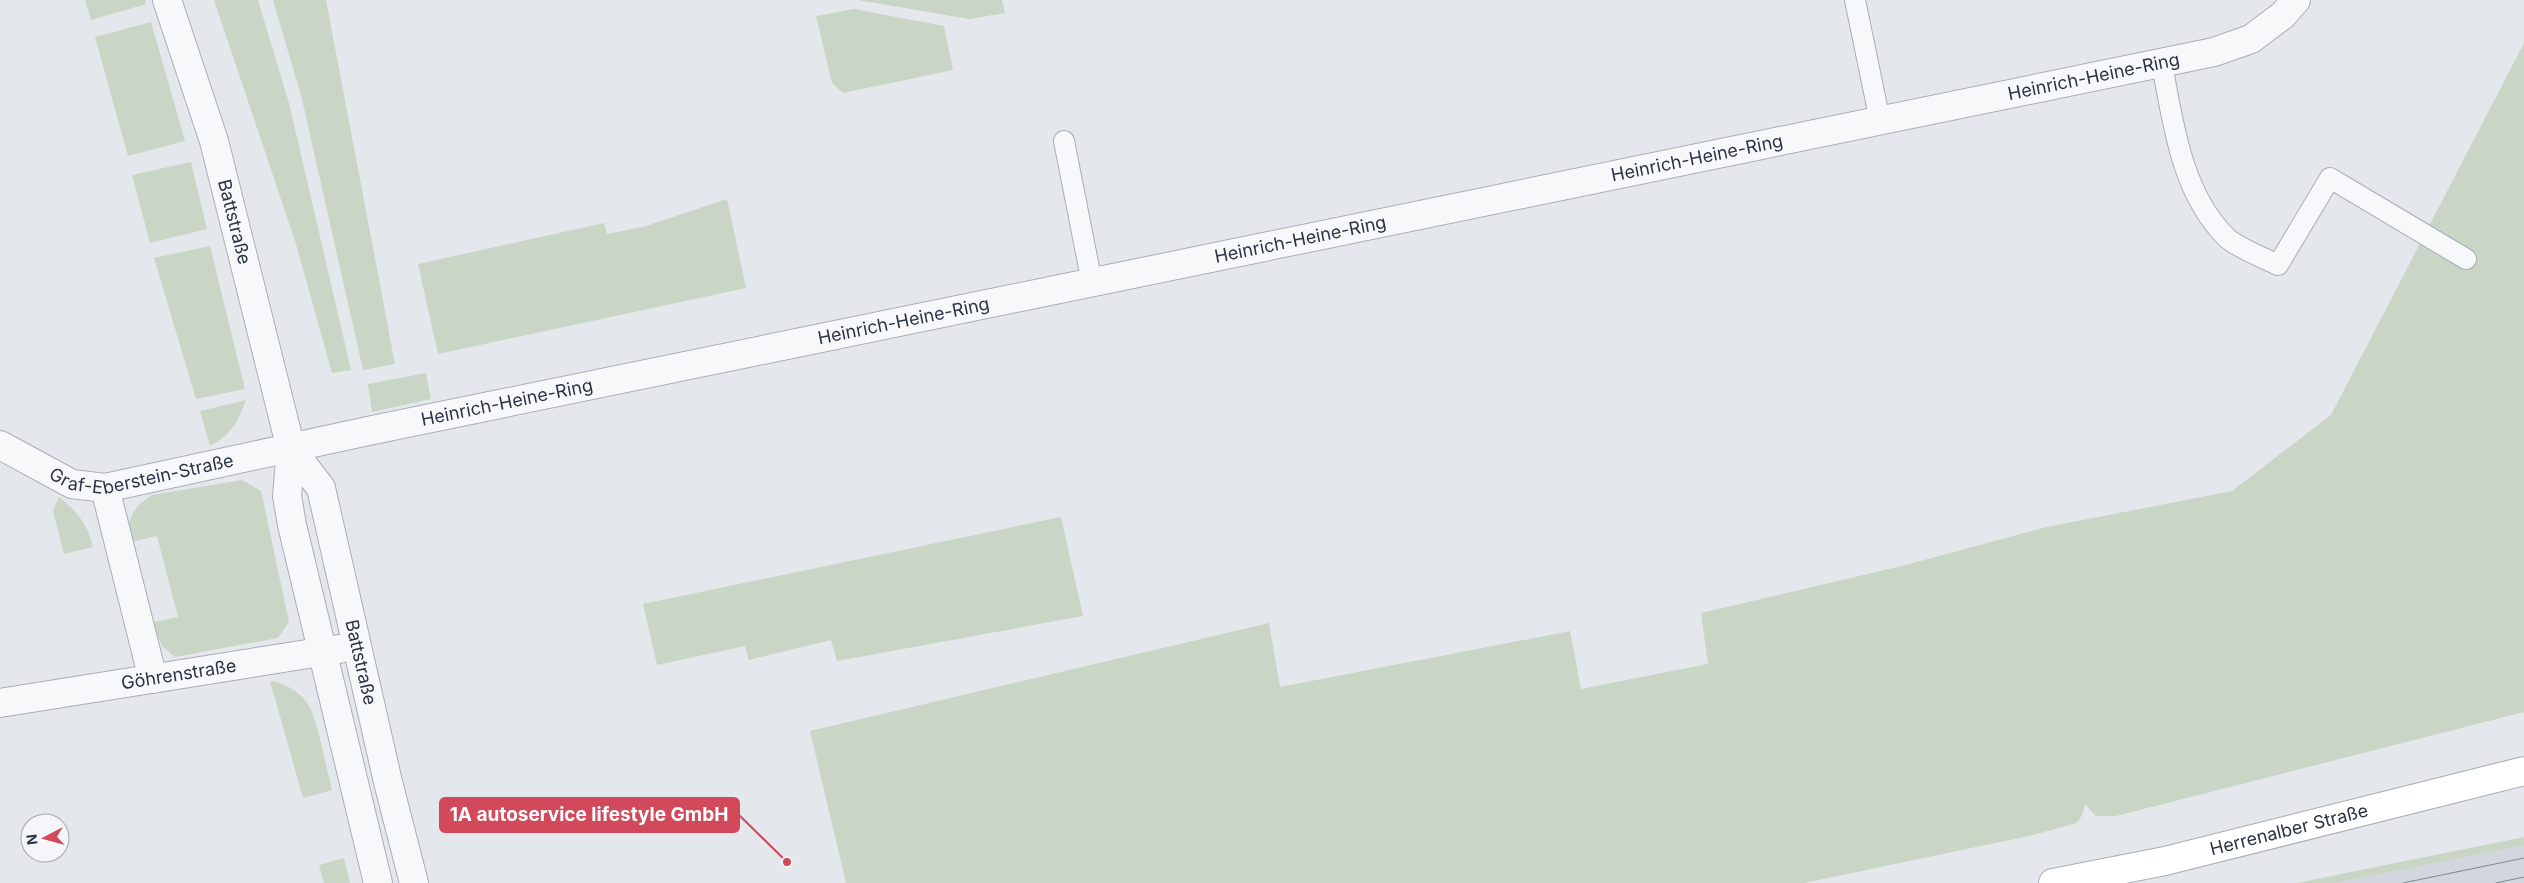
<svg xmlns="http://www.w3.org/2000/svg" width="2524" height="883" font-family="Inter,sans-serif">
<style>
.built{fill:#d2d6de}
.green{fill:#c9d6c5}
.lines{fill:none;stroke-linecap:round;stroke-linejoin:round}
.lane-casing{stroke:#a9aeb7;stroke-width:22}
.street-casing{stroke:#a9aeb7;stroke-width:30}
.secondary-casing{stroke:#a9aeb7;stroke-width:30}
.lane{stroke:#f7f8fa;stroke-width:20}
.street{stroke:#f7f8fa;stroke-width:28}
.secondary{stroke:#fff;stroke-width:28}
.tram{stroke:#7d8696;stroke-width:1}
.labels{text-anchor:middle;stroke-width:4.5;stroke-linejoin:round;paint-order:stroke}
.street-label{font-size:18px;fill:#2b3445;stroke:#f4f6f9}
.leader{fill:none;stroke:#d1495b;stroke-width:2}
.callout-dot{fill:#d1495b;stroke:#f4f6f9;stroke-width:2}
.callout{fill:#d1495b;stroke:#d1495b;stroke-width:2}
.callout-label{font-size:19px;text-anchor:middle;font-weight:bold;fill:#fff}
</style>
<rect width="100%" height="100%" fill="#e4e7ec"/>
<path class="built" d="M 2524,845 L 2524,883 L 2335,883 L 2430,863 Z"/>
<path class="green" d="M 85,0 L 145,0 L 146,4 L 91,20 Z
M 214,0 L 258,0 L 289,103 L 351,370 L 332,373 L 296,244 Z
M 273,0 L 326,0 L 395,364 L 363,370 L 302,99 Z
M 858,0 L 1002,0 L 1005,13 L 969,19 Z
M 854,9 L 944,26 L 953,70 L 843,93 L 832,83 L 816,16 Z
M 151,22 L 185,141 L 128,156 L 95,37 Z
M 2524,43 L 2524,712 L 2116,816 L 2096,816 L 2085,804 L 2082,815 L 2077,823 L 2029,836 L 1804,883 L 846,883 L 810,731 L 1269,623 L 1280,687 L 1570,631 L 1581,689 L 1708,664 L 1701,613 L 1902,566 L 2042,528 L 2232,491 L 2331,415 Z
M 191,162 L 207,229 L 150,243 L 132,175 Z
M 727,199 L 746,288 L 438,354 L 418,264 L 604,223 L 607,234 L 646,226 Z
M 210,246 L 245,389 L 196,399 L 154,258 Z
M 426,373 L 431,399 L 372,412 L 368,384 Z
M 246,400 C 239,421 230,436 210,446 L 200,411 Z
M 242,480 L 261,491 L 289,622 L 278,638 L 175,657 L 163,647 L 150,623 L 178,617 L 157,536 L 127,543 C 126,521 133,507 152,495 Z
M 59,497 C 77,511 88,525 93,547 L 64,554 L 53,511 Z
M 1061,517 L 1083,616 L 837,661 L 831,640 L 749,660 L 745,646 L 657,665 L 643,604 Z
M 270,681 C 285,683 299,691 308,704 C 317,718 327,771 332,790 L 303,798 Z
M 2524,837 L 2524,845 L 2335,883 L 2297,883 Z
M 344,858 L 350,883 L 324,883 L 319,865 Z"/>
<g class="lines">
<defs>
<path id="lane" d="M 1855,0 L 1880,121
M 2162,64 C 2173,124 2182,194 2227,238 C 2238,248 2264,258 2278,265 L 2330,178 L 2466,259
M 1064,141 L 1092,283"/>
<g id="street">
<path id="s1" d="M 167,0 L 214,141 L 291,449 L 287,496 L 292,525 L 378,883"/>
<path id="s2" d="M 0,445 L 72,484 L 105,488 L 368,431 L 2214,52 L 2251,39 L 2283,15 L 2296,0"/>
<path id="s3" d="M 291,449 L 321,488 L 388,782 L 414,883"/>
<path d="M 105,488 L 153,679"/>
<path id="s4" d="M 0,703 L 339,649"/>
</g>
<g id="secondary">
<path id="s5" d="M 2053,883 L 2165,861 L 2524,771"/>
</g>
</defs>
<use href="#lane" class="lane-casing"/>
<use href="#street" class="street-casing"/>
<use href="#secondary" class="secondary-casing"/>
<use href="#lane" class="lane"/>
<use href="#street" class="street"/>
<use href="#secondary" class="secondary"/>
<path class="tram" d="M 2403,883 L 2524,858
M 2496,883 L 2524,877"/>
</g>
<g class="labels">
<g class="street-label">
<text dy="6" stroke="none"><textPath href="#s2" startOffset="2146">Heinrich-Heine-Ring</textPath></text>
<text dy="6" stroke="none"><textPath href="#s2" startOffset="1741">Heinrich-Heine-Ring</textPath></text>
<text dy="6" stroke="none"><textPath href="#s1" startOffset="232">Battstraße</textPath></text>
<text dy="6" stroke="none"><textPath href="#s2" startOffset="1336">Heinrich-Heine-Ring</textPath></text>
<text dy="6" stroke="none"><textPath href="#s2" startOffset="931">Heinrich-Heine-Ring</textPath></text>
<text dy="6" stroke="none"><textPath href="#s2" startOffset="526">Heinrich-Heine-Ring</textPath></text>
<text dy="6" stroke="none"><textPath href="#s2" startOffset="152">Graf-Eberstein-Straße</textPath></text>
<text dy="6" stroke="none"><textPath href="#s3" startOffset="228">Battstraße</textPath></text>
<text dy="6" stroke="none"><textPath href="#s4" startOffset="181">Göhrenstraße</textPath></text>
<text dy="6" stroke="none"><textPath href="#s5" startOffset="242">Herrenalber Straße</textPath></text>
</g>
</g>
<path class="leader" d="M787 862L739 815"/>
<circle class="callout-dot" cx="787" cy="862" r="5"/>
<rect class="callout" x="440" y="798" width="299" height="34" rx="5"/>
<g class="callout-label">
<text x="589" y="821">1A autoservice lifestyle GmbH</text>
</g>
<g transform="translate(45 838) rotate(264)"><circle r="24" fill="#f4f6f9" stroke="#a4a8b1"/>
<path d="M0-4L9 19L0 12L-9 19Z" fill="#d1495b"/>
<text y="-8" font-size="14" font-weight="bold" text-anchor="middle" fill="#2b3445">N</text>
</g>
</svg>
